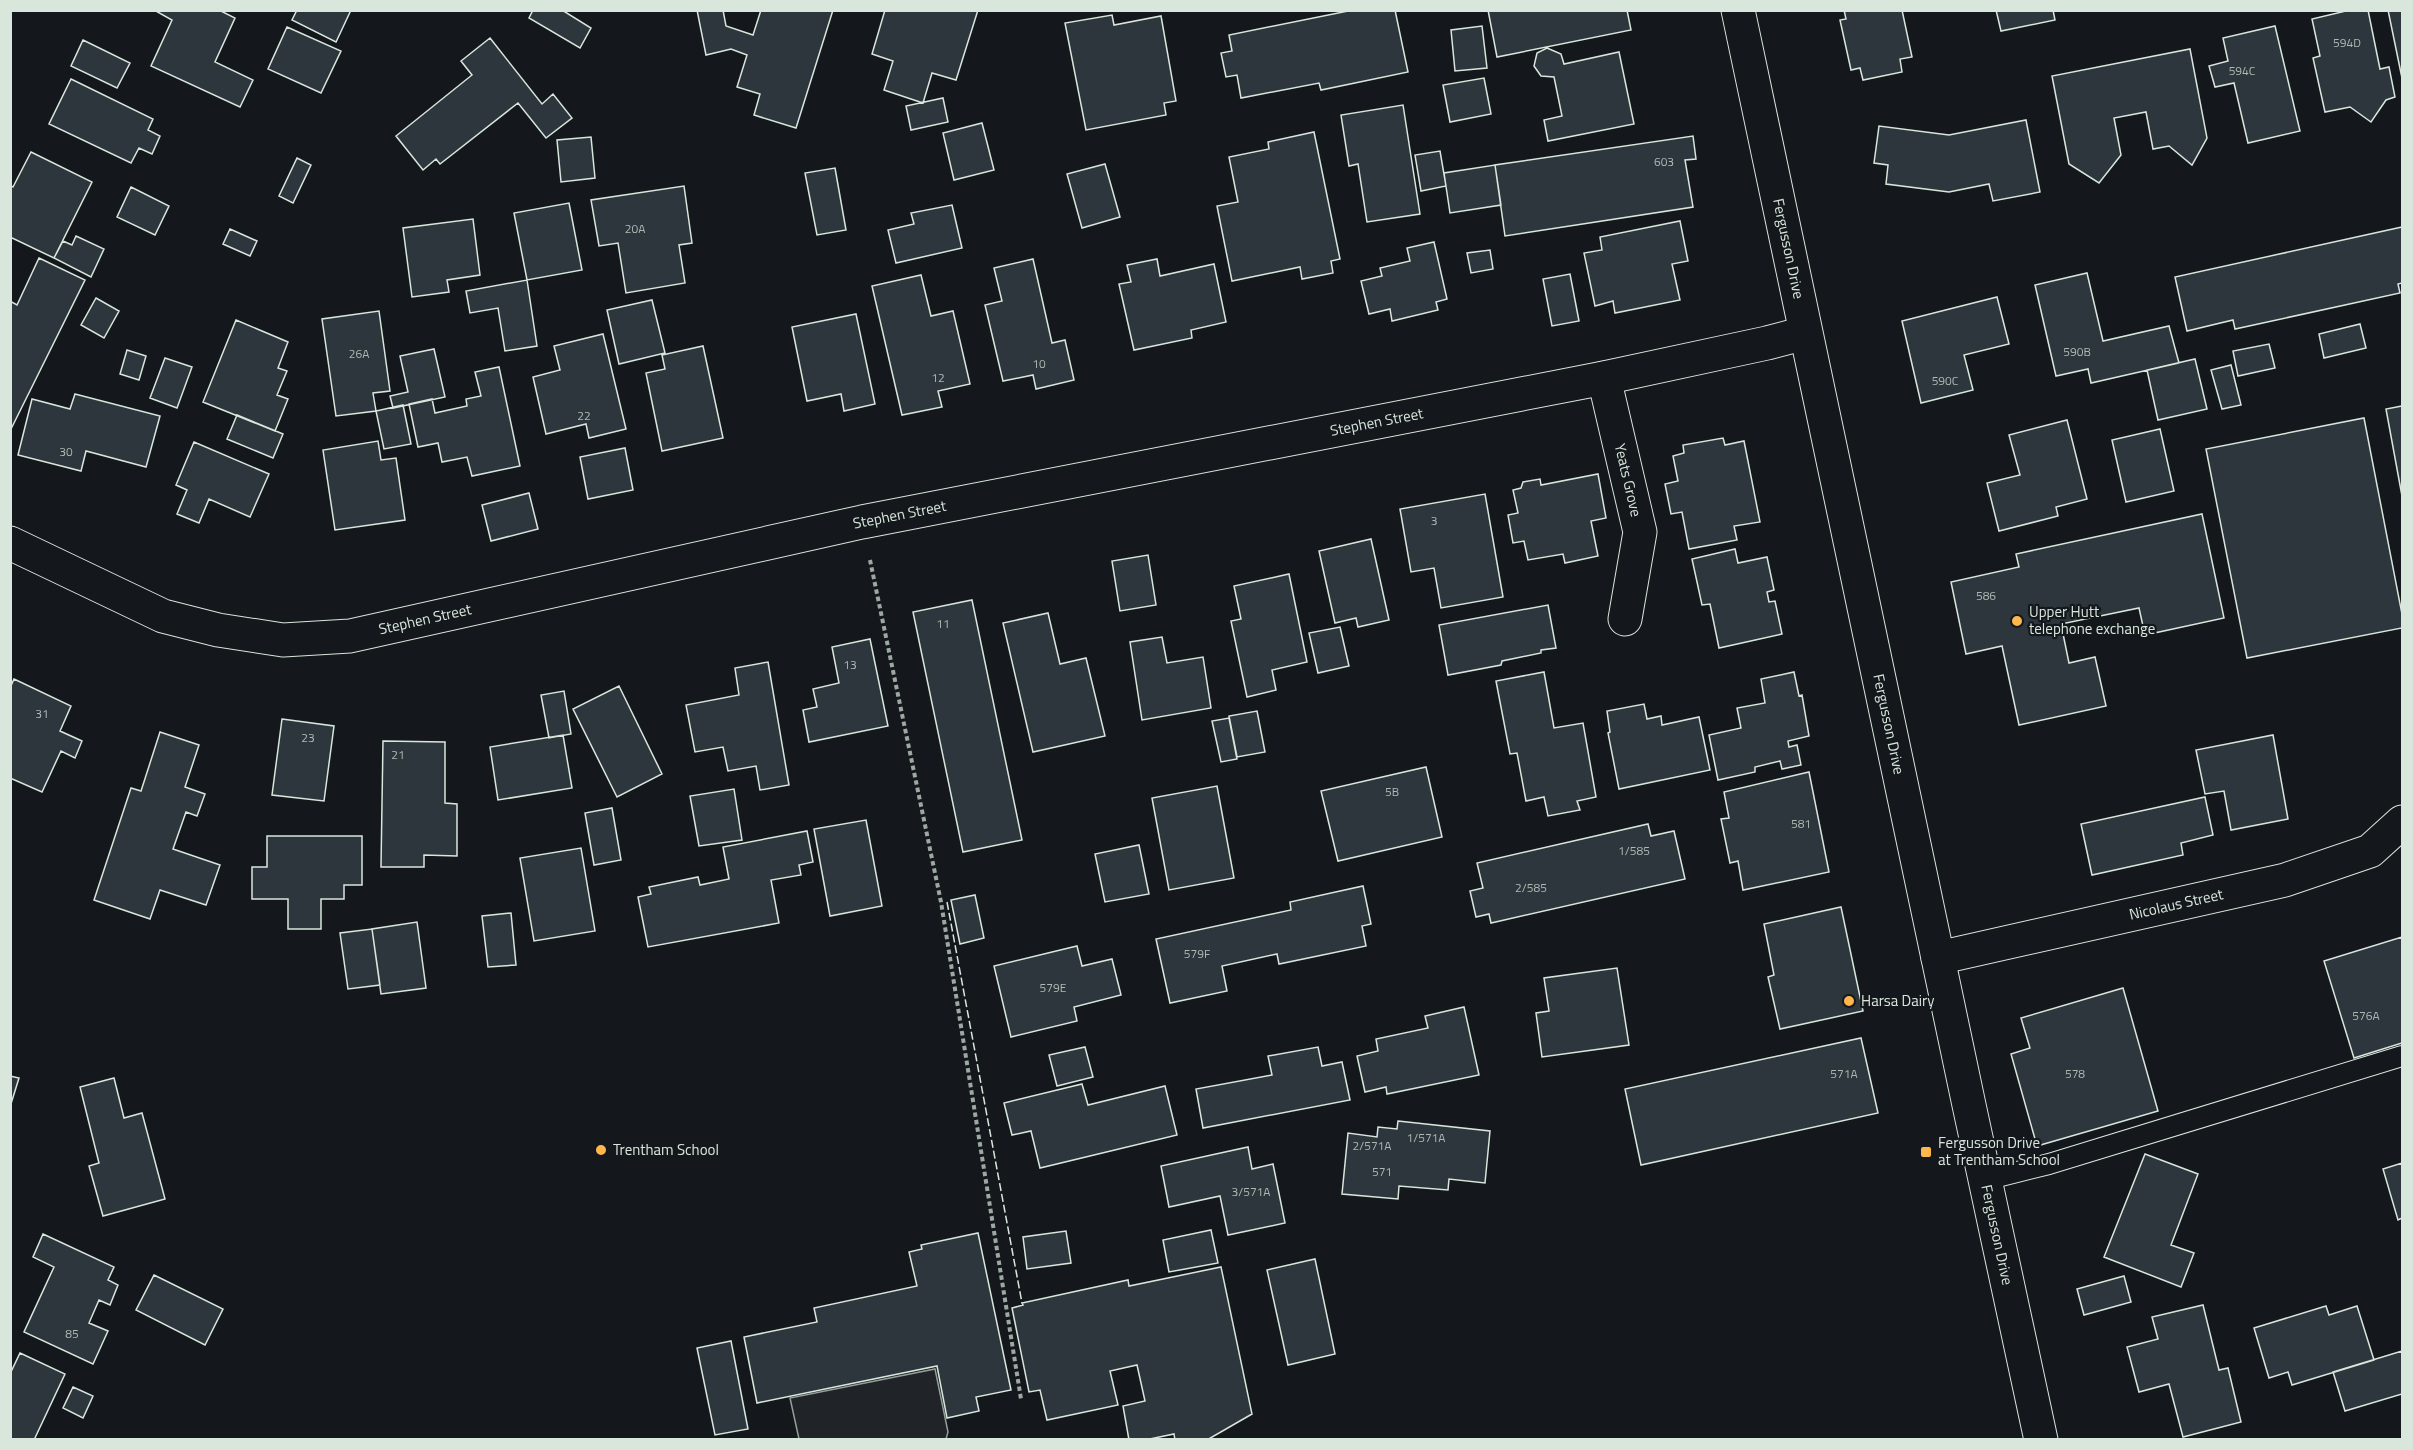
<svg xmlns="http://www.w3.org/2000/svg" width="2413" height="1450" font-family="'Titillium Web',sans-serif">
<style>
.green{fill:#202428;stroke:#939e99;stroke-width:1.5}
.building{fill:#2c363c;stroke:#d8e6dc;stroke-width:1.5}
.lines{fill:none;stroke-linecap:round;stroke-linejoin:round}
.lane-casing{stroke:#d8e6dc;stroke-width:22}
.street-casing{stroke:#d8e6dc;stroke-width:35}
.secondary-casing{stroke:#d8e6dc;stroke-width:35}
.path{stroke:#9da8a2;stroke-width:4;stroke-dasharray:4.5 3;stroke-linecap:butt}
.lane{stroke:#14181c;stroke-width:20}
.street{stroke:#14181c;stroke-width:33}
.secondary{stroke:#14181c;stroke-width:33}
.fence{stroke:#d8e6dc;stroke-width:1.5;stroke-dasharray:8 3;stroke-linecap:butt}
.poi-dot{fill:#ffb74d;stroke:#14181c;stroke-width:2}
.labels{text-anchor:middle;stroke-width:4.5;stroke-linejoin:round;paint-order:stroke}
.number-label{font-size:12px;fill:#adbab4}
.street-label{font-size:15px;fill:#d8e6dc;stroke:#14181c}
.poi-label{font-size:15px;fill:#d8e6dc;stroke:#14181c;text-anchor:start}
</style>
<rect width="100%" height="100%" fill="#14181c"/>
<path class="green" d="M 935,1369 L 948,1432 L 946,1439 L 799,1439 L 790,1398 Z"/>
<path class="building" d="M 154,10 L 219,10 L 235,18 L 215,62 L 253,80 L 240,107 L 151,66 L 172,20 Z
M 297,10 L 351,10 L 336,42 L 292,20 Z
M 533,10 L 562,10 L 591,28 L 580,48 L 529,18 Z
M 697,10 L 723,10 L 726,26 L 753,35 L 761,10 L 833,10 L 796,128 L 754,115 L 760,94 L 737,87 L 747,55 L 731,49 L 706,55 Z
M 885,10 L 978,10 L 956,80 L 932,73 L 923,103 L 884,90 L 893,61 L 872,54 Z
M 1353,10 L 1395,10 L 1408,72 L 1321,90 L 1319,83 L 1241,98 L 1237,75 L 1226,77 L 1221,53 L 1232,51 L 1229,35 Z
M 1488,10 L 1627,10 L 1631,30 L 1497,57 Z
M 1844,10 L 1902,10 L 1912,57 L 1900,59 L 1902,72 L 1863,80 L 1860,68 L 1851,70 L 1840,20 L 1846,19 Z
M 1996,10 L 2053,10 L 2055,20 L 2001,31 Z
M 2350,10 L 2368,10 L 2380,69 L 2389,67 L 2395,97 L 2386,100 L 2371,122 L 2350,107 L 2325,112 L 2313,58 L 2320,56 L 2312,19 Z
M 2388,10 L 2402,10 L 2402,78 Z
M 1112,15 L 1114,25 L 1161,16 L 1176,101 L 1164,103 L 1166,115 L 1086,130 L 1065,23 Z
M 1482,26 L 1487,68 L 1455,71 L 1451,30 Z
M 2275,26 L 2300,131 L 2248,143 L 2234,83 L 2215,87 L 2209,66 L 2228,61 L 2223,38 Z
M 287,27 L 341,51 L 321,93 L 268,69 Z
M 490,38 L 542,104 L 553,94 L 572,118 L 546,138 L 518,103 L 440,164 L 436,159 L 423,170 L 396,136 L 472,75 L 461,61 Z
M 83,40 L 130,63 L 117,88 L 71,66 Z
M 1547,48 L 1561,54 L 1564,64 L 1619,52 L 1634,124 L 1548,141 L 1544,120 L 1562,116 L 1554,77 L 1541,76 L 1534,66 L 1537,53 Z
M 2190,49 L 2207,138 L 2192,165 L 2169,146 L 2153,149 L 2146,112 L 2114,118 L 2121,155 L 2099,183 L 2069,164 L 2052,76 Z
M 1484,78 L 1491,114 L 1450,122 L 1443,85 Z
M 71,79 L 153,119 L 148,130 L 160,136 L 152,154 L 139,148 L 131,163 L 49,124 Z
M 943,98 L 948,122 L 911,130 L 906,106 Z
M 1403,105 L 1420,214 L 1367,222 L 1358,164 L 1349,166 L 1341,115 Z
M 2026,120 L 2040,192 L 1993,201 L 1989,184 L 1949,192 L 1886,184 L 1888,165 L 1874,163 L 1879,126 L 1949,135 Z
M 982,123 L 994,170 L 954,180 L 943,133 Z
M 1314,132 L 1340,259 L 1331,261 L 1333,273 L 1302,279 L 1300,267 L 1232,281 L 1217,206 L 1238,202 L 1229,157 L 1269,149 L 1268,142 Z
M 1693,136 L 1696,159 L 1685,160 L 1693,207 L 1505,236 L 1495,165 Z
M 591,137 L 595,178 L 561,182 L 557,140 Z
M 1440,151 L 1446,186 L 1421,191 L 1415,155 Z
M 31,152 L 92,182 L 54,258 L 10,237 L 10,185 L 13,187 Z
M 297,158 L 311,165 L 293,203 L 279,196 Z
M 1105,164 L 1120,217 L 1082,228 L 1067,174 Z
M 1495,165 L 1501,205 L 1450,213 L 1444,173 Z
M 835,168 L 846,230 L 817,235 L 805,173 Z
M 684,186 L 692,243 L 679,245 L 685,283 L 626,293 L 618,243 L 599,246 L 591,200 Z
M 131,187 L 169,206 L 155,235 L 117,217 Z
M 569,203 L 582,270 L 527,280 L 514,213 Z
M 952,205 L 962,248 L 896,263 L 888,230 L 914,224 L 911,213 Z
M 473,219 L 480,275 L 447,280 L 449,292 L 412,297 L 403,228 Z
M 1680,221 L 1688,261 L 1672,264 L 1680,300 L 1615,313 L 1613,301 L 1595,306 L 1584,253 L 1602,250 L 1600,237 Z
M 2402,227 L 2402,283 L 2398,284 L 2400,293 L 2235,329 L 2233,320 L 2187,331 L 2175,277 Z
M 230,229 L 257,241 L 250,256 L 223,244 Z
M 76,236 L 104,249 L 91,277 L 54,258 L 63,241 L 72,245 Z
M 1434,242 L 1447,299 L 1436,302 L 1438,310 L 1392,321 L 1390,309 L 1369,314 L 1361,281 L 1382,276 L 1380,268 L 1410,261 L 1407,248 Z
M 1490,250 L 1493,269 L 1471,273 L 1467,253 Z
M 39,258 L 85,280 L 11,429 L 10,301 L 17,305 Z
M 1033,259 L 1052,343 L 1065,340 L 1074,380 L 1036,389 L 1033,375 L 1003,381 L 985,305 L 1002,301 L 994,268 Z
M 1157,259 L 1160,276 L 1214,264 L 1226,322 L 1191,330 L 1192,338 L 1134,350 L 1119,284 L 1131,282 L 1127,265 Z
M 2087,273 L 2103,341 L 2169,326 L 2179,363 L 2091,383 L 2088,369 L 2056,376 L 2035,285 Z
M 1570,274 L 1579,321 L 1552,326 L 1543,279 Z
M 921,275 L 931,316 L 953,311 L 970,384 L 938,391 L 942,407 L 902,415 L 872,286 Z
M 527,280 L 537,346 L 505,351 L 498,308 L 470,313 L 466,291 Z
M 1997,297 L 2009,344 L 1964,355 L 1973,390 L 1921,403 L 1902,321 Z
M 96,298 L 119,311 L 104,338 L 81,325 Z
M 652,300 L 665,353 L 619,364 L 607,310 Z
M 379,311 L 390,391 L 373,393 L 376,411 L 336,416 L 322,319 Z
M 856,314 L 875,404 L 844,411 L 841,394 L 807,401 L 792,327 Z
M 236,320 L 288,342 L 278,368 L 287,371 L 277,395 L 288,399 L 275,431 L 203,402 Z
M 2360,324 L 2366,348 L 2324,358 L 2319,334 Z
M 603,334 L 626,429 L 589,438 L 586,424 L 546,434 L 533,377 L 560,370 L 554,346 Z
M 2269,344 L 2275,368 L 2238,376 L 2233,351 Z
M 703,346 L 723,438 L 662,451 L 646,373 L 665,369 L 662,355 Z
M 434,349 L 445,397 L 393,408 L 390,396 L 408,392 L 400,356 Z
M 127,350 L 146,356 L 139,380 L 120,374 Z
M 165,358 L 192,367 L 177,408 L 150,398 Z
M 2195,359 L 2207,409 L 2158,420 L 2147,370 Z
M 2231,365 L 2241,405 L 2222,409 L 2211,370 Z
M 499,367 L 520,466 L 472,476 L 467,457 L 442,462 L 438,443 L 418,447 L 409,404 L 432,399 L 435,413 L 467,406 L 466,399 L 481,396 L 475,372 Z
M 75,394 L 160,416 L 146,467 L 86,451 L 81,471 L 18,455 L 32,399 L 70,409 Z
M 403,405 L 411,444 L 384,449 L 376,411 Z
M 2402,406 L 2402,496 L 2386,409 Z
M 237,415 L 283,434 L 273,458 L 227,439 Z
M 2364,418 L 2402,614 L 2402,628 L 2247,658 L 2206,449 Z
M 2067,420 L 2087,499 L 2056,507 L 2058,516 L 1999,531 L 1987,483 L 2020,475 L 2009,435 Z
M 2160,429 L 2174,491 L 2126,502 L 2112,440 Z
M 1723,438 L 1725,445 L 1744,441 L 1760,522 L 1734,526 L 1737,540 L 1689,549 L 1682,512 L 1671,514 L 1665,484 L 1678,481 L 1673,456 L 1684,453 L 1683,445 Z
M 378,441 L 381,460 L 396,458 L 405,520 L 335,530 L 323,450 Z
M 194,442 L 269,474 L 250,517 L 209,499 L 199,523 L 177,514 L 187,490 L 176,485 Z
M 625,448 L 633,490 L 588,499 L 580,457 Z
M 1598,474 L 1606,518 L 1591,521 L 1598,556 L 1565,563 L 1563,554 L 1528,560 L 1524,541 L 1513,543 L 1508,515 L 1518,513 L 1513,490 L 1521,488 L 1523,482 L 1540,479 L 1541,485 Z
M 529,493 L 538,529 L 491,541 L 482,505 Z
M 1485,494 L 1503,597 L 1441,608 L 1434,568 L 1411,572 L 1400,509 Z
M 2202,514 L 2224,618 L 2145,635 L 2139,608 L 2061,624 L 2069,663 L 2095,657 L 2106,706 L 2019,725 L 2002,646 L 1966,654 L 1951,582 L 2019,567 L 2016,554 Z
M 1371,539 L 1389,620 L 1358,627 L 1356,618 L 1335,623 L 1319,551 Z
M 1735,549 L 1738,563 L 1767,557 L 1774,590 L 1767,592 L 1769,602 L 1775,601 L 1782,634 L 1719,648 L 1710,604 L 1702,605 L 1692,559 Z
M 1148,555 L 1156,605 L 1120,611 L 1112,561 Z
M 1289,574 L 1307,662 L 1272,670 L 1276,690 L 1247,697 L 1231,621 L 1241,619 L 1234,586 Z
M 972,600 L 1022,840 L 963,852 L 913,612 Z
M 1548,605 L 1556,648 L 1541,650 L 1541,653 L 1502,661 L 1501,665 L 1448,675 L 1439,625 Z
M 1048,613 L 1060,664 L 1086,658 L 1105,736 L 1033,752 L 1003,623 Z
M 1340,627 L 1349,666 L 1318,673 L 1309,633 Z
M 1162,637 L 1167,663 L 1203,657 L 1211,708 L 1142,720 L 1130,642 Z
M 870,639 L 888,726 L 809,742 L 803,710 L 817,707 L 813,689 L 839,683 L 832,647 Z
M 768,662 L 789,785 L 760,790 L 756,766 L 728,771 L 723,747 L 695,752 L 686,705 L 739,695 L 735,668 Z
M 1544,672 L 1554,728 L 1583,723 L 1596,797 L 1577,801 L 1580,810 L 1548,816 L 1544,797 L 1526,801 L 1517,753 L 1510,754 L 1496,681 Z
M 1794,672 L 1799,696 L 1802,695 L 1809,736 L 1788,741 L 1789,747 L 1797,745 L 1801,765 L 1782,769 L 1780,761 L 1755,767 L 1755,772 L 1718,780 L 1709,735 L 1741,728 L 1737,708 L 1765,703 L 1761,679 Z
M 14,679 L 71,706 L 60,731 L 82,741 L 75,758 L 61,751 L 42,792 L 10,778 L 10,688 Z
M 619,686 L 662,774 L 617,797 L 573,709 Z
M 564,691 L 571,734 L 549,738 L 541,695 Z
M 1644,704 L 1647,719 L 1661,716 L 1662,725 L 1699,717 L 1710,770 L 1619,789 L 1608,733 L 1610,732 L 1607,711 Z
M 1257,711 L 1265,752 L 1237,757 L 1229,716 Z
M 1229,718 L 1237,759 L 1221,762 L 1212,721 Z
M 282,719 L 334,726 L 324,801 L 272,795 Z
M 160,732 L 199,745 L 185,787 L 205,794 L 197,816 L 186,812 L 173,849 L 220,865 L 206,905 L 160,890 L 150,919 L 94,900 L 131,788 L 141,791 Z
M 563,735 L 572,788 L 498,800 L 490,747 Z
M 2273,735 L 2288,819 L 2231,830 L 2224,791 L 2205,794 L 2196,750 Z
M 383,741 L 445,742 L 445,803 L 457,804 L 457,856 L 424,855 L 424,867 L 381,867 Z
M 1426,767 L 1442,837 L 1338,861 L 1321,791 Z
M 1809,772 L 1829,872 L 1743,890 L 1738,861 L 1730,863 L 1721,819 L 1729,818 L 1724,792 Z
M 1217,786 L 1234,878 L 1169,890 L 1152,798 Z
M 734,789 L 742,840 L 699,846 L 690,796 Z
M 2205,797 L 2213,835 L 2181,843 L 2183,855 L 2092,875 L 2081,824 Z
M 612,808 L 621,860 L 594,865 L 585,813 Z
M 866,820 L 882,906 L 830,916 L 814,829 Z
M 1648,824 L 1651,836 L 1674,831 L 1685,879 L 1491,923 L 1489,914 L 1476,917 L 1470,891 L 1483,888 L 1477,863 Z
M 807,831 L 813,862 L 799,865 L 801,875 L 771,880 L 779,923 L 648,947 L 638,897 L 651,894 L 649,887 L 698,877 L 700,885 L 729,879 L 723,847 Z
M 267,836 L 362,836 L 362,885 L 344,885 L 344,899 L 321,899 L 321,929 L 288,929 L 288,899 L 252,899 L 252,867 L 267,867 Z
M 1139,845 L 1149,894 L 1105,902 L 1095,854 Z
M 581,848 L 595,931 L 534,941 L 520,858 Z
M 1363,886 L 1371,924 L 1362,926 L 1366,946 L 1279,964 L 1277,954 L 1222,966 L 1227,991 L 1170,1003 L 1156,939 L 1291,910 L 1290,902 Z
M 975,895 L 984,938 L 960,944 L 951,900 Z
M 1841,907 L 1863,1011 L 1780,1029 L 1768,977 L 1774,975 L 1764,924 Z
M 511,913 L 516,965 L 488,967 L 482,916 Z
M 417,922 L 426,988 L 381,994 L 372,929 Z
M 372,929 L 380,985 L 348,989 L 340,933 Z
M 2402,937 L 2402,1043 L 2354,1058 L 2324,961 Z
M 1077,946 L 1082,966 L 1112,959 L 1121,995 L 1074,1007 L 1077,1021 L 1011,1037 L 994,966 Z
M 1617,968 L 1629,1045 L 1542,1057 L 1536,1013 L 1549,1011 L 1544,978 Z
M 2123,988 L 2158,1111 L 2037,1146 L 2011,1054 L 2030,1048 L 2021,1018 Z
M 1464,1007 L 1479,1075 L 1387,1094 L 1386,1087 L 1365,1092 L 1357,1056 L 1378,1051 L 1376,1039 L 1428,1028 L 1425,1016 Z
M 1861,1038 L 1878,1113 L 1641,1165 L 1625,1089 Z
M 1085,1047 L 1093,1077 L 1057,1086 L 1049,1055 Z
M 1318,1047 L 1322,1066 L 1342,1062 L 1350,1100 L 1203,1128 L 1196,1089 L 1272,1075 L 1268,1056 Z
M 10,1076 L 19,1078 L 10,1107 Z
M 114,1078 L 124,1118 L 142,1113 L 165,1199 L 103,1216 L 89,1166 L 99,1163 L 80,1087 Z
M 1082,1084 L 1088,1105 L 1165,1086 L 1177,1135 L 1040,1168 L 1031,1131 L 1012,1135 L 1004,1103 Z
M 1398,1121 L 1490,1131 L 1485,1183 L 1449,1179 L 1448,1190 L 1399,1186 L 1398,1199 L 1342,1194 L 1348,1133 L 1377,1137 L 1378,1127 L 1397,1129 Z
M 1248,1147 L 1252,1169 L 1273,1164 L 1285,1223 L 1228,1235 L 1220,1196 L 1169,1207 L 1161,1166 Z
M 2145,1154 L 2198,1174 L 2171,1245 L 2194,1253 L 2181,1287 L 2104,1257 Z
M 2402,1163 L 2402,1218 L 2398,1220 L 2383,1169 Z
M 1211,1230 L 1218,1263 L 1169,1272 L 1163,1240 Z
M 1066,1231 L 1071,1263 L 1027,1269 L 1023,1237 Z
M 978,1233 L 1011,1390 L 976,1397 L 979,1411 L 947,1418 L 937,1366 L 757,1403 L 744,1337 L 817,1322 L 814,1308 L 917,1286 L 909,1252 L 922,1249 L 921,1245 Z
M 43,1234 L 114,1267 L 108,1280 L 118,1285 L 110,1305 L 99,1300 L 89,1323 L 108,1331 L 93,1364 L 24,1332 L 54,1267 L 33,1257 Z
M 1315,1259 L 1335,1354 L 1288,1365 L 1267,1270 Z
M 1221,1267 L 1252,1414 L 1207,1440 L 1175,1440 L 1174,1434 L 1145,1440 L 1129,1440 L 1123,1406 L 1145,1401 L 1137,1365 L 1110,1371 L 1118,1405 L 1047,1420 L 1040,1390 L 1029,1392 L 1012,1308 L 1023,1305 L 1022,1303 L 1128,1280 L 1129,1286 Z
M 154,1275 L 223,1309 L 205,1345 L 136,1310 Z
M 2124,1276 L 2131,1302 L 2084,1315 L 2077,1289 Z
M 2203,1305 L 2219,1370 L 2228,1368 L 2241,1422 L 2183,1437 L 2169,1384 L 2139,1392 L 2127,1347 L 2158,1339 L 2152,1317 Z
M 2326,1306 L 2329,1315 L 2357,1306 L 2374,1360 L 2292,1385 L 2288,1372 L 2269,1378 L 2254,1328 Z
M 731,1341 L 748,1429 L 715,1435 L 697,1348 Z
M 2402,1351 L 2402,1394 L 2345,1411 L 2333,1372 Z
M 20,1353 L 65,1374 L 34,1440 L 10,1440 L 10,1374 Z
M 73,1387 L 93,1396 L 83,1418 L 63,1408 Z"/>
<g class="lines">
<defs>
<path id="lane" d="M 1985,1180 L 2049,1164 L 2402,1056"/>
<g id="street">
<path id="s1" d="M 1604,378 L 1640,532 L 1625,619"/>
<path id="s2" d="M 10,543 L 163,616 L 218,630 L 283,640 L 350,636 L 862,522 L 1604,378 L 1767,343 L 1805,333"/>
<path id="s3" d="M 1938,958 L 2285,880 L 2370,851 L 2402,822"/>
</g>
<g id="secondary">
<path id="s4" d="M 1738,10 L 1969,1105 L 2041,1440"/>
</g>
</defs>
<use href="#lane" class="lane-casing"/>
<use href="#street" class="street-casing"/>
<use href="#secondary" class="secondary-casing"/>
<path class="path" d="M 870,560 L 941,902 L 1021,1399"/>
<use href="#lane" class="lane"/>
<use href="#street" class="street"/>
<use href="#secondary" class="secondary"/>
<path class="fence" d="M 947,902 L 1022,1303"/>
</g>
<g class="poi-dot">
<circle cx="2017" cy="621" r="6"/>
<circle cx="1849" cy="1001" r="6"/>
<circle cx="601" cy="1150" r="6"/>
<rect x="1920" y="1146" width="12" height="12" rx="3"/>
</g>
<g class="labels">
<g class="number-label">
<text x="2347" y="47">594D</text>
<text x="2242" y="75">594C</text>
<text x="1664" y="166">603</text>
<text x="635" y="233">20A</text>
<text x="2077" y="356">590B</text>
<text x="359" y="358">26A</text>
<text x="1039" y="368">10</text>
<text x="938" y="382">12</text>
<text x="1945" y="385">590C</text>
<text x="584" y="420">22</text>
<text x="66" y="456">30</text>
<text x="1434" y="525">3</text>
<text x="1986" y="600">586</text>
<text x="943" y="628">11</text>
<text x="850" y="669">13</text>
<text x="42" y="718">31</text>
<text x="308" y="742">23</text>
<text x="398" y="759">21</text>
<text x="1392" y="796">5B</text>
<text x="1801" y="828">581</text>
<text x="1634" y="855">1/585</text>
<text x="1531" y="892">2/585</text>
<text x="1197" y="958">579F</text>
<text x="1053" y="992">579E</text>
<text x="2366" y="1020">576A</text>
<text x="1844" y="1078">571A</text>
<text x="2075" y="1078">578</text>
<text x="1426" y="1142">1/571A</text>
<text x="1372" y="1150">2/571A</text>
<text x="1382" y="1176">571</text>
<text x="1251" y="1196">3/571A</text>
<text x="72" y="1338">85</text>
</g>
<g class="street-label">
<text dy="5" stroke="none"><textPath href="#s4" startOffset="244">Fergusson Drive</textPath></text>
<text dy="5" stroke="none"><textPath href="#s2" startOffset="1408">Stephen Street</textPath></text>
<text dy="5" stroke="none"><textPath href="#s1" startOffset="105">Yeats Grove</textPath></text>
<text dy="5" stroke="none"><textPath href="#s2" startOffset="922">Stephen Street</textPath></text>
<text dy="5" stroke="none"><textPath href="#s2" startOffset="436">Stephen Street</textPath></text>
<text dy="5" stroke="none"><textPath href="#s4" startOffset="730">Fergusson Drive</textPath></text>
<text dy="5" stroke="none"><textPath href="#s3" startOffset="244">Nicolaus Street</textPath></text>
<text dy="5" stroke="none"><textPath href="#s4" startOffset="1252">Fergusson Drive</textPath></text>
</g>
<g class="poi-label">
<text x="2029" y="617">Upper Hutt<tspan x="2029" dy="17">telephone exchange</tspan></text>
<text x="1861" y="1006">Harsa Dairy</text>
<text x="1938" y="1148">Fergusson Drive<tspan x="1938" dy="17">at Trentham School</tspan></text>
<text x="613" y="1155">Trentham School</text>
</g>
</g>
<rect width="2413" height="1450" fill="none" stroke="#d8e6dc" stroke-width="24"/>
</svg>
